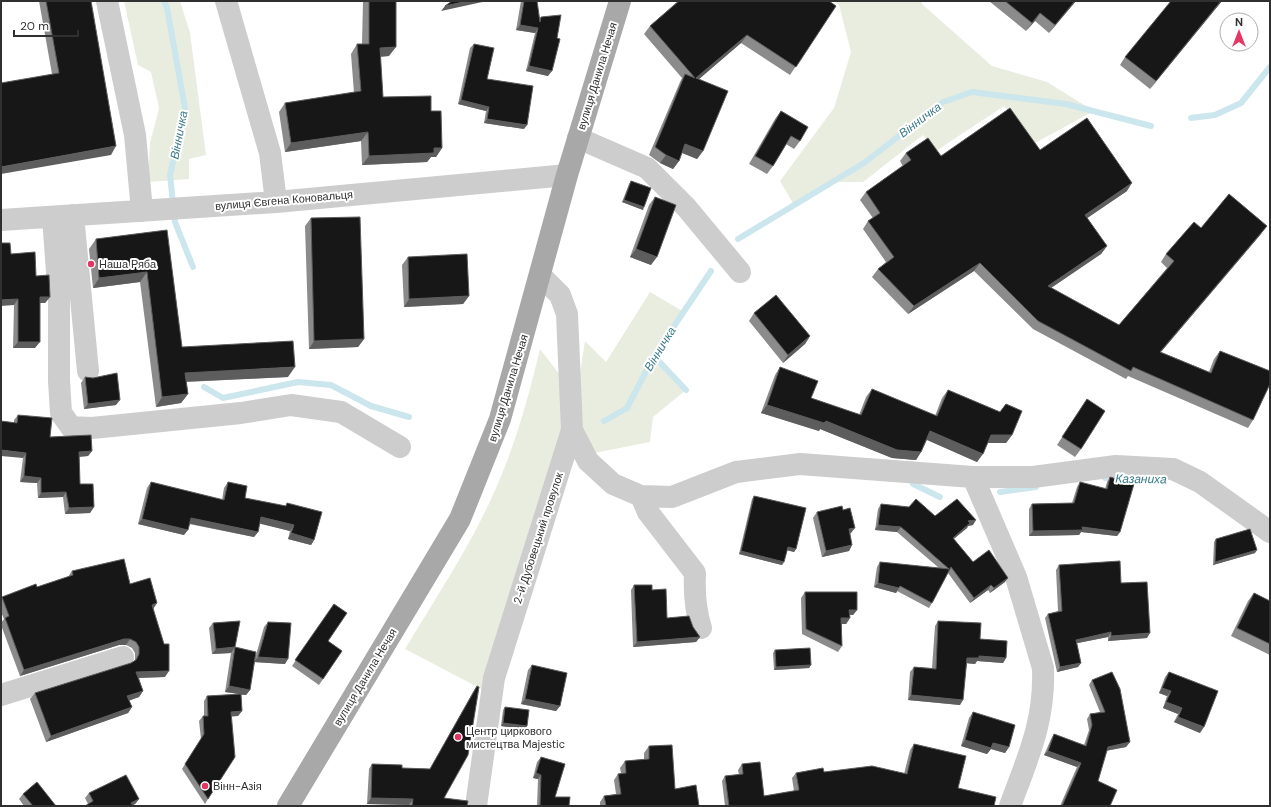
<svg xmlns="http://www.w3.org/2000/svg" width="1271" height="807" font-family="'DM Sans',sans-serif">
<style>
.green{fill:#e9eddf}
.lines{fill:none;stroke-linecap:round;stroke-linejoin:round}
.stream{stroke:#cbe6ec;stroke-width:6}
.minor{stroke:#cdcdcd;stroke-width:22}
.major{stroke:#a8a8a8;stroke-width:22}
.wall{fill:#8b8b8b}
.shaded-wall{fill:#5d5d5d}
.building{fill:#171717;stroke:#5d5d5d}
.poi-dot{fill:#e43663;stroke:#fff;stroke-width:1.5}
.labels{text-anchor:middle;stroke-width:4;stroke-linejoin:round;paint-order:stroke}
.street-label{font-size:11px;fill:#303030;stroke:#fff}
.poi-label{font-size:11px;fill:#303030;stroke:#fff;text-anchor:start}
.water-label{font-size:12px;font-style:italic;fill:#3c7c8c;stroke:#fff}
</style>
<rect width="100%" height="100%" fill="#fff"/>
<path class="green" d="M 124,1 L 180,1 L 190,33 L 206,155 L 189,159 L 189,179 L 148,182 L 150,143 L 159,108 L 151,72 L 138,65 Z
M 833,1 L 921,1 L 922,4 L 992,66 L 1047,82 L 1094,111 L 1035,143 L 1004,106 L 936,151 L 923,135 L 863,182 L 834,182 L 794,205 L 780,181 L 834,108 L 851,52 L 839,5 Z
M 650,292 L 684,312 L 654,356 L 686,390 L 653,417 L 650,442 L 594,453 L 584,436 L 577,392 L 585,341 L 606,362 Z
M 540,349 L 560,375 L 561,425 L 572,430 L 491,694 L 405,649 C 435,599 468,550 492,497 C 514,450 528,399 540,349 Z"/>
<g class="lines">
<path class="stream" d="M 164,1 L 167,8 L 185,108 L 170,175 L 175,222 L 193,267
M 1191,118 L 1215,115 L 1241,103 L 1270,67
M 738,239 L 864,163 L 943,102 L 972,92 L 1066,104 L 1151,126
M 654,356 L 686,390
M 204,387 L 223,398 L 298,382 L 331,385 L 371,406 L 409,417
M 604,421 L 627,408 L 654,356 L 711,271
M 1105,478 L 1134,477
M 913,484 L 940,497
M 1000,492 L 1036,487"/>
<path class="minor" d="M 107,1 L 135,135 L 142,211
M 226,1 L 270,153 L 276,202
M 578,138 L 647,168 L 686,207 L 740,272
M 73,215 L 88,371
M 53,217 L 59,300 L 59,381 L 61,413 L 71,427 L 92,428 L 241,413 L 291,405 L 341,412 L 400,447
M 1,220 L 276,202 L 567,175
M 572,430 L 588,461 L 613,484 L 641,496 L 672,497 L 736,472 L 800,464 L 973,477 L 1033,477 L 1116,466 L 1173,469 L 1200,482 L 1270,532
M 973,477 L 1016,577 L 1043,668 C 1045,722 1028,757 1010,806
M 641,496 L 648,512 L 695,573 C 694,593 695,609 701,628
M 1,695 L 123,657
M 476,806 L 494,678 L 572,430 L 567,314 L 560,295 L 541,276"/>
<path class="major" d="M 288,806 L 460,519 L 500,419 L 567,175 L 620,1"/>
</g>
<path class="wall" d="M 39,1 L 91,1 L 111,155 L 52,74 Z
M 363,1 L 396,1 L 389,56 L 380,57 L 383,97 L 431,111 L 442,148 L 436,157 L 431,157 L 427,162 L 362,165 L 361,141 L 285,152 L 279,112 L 285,103 L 354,93 L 351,54 L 357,44 L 362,44 Z
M 521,1 L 537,1 L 539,19 L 541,17 L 548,76 L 526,71 L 535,33 L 516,30 Z
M 678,1 L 829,1 L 836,6 L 790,75 L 741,43 L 699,79 L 703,151 L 697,159 L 682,153 L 679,161 L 673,169 L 660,163 L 649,155 L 680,82 L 682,78 L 644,34 L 650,26 Z
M 989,1 L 1076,1 L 1049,33 L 1035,21 L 1026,31 Z
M 1222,1 L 1150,89 L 1120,65 L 1125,57 Z
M 474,44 L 487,79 L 524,129 L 484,123 L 486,111 L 458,104 L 470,48 Z
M 781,111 L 800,141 L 794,149 L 786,144 L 773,166 L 767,174 L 749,164 L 775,119 Z
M 1040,150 L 1127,191 L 1087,218 L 1107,246 L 1101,254 L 1051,288 L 1119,325 L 1167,268 L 1161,262 L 1166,254 L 1201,228 L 1261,234 L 1161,352 L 1209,372 L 1214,359 L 1220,351 L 1253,420 L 1248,428 L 1128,376 L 1126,379 L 1033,329 L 974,271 L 908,314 L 872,277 L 878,269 L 886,262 L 863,229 L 868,221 L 873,218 L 860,200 L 866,192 L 903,166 L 900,161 L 906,153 L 941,156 Z
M 631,181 L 643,210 L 622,202 L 629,184 Z
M 655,197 L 651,265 L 630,257 L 649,205 Z
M 311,218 L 364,339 L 358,347 L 309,349 L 305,226 Z
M 167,230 L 182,347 L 288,377 L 186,382 L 188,394 L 181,403 L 156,407 L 140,282 L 93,288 L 89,249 L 96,239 Z
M 11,254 L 36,276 L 50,297 L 45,303 L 40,303 L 35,348 L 13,348 L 14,305 Z
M 408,257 L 469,296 L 463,304 L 404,307 L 402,265 Z
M 754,313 L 810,336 L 805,344 L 783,363 L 749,321 Z
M 780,367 L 811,398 L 859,415 L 866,397 L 872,389 L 935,416 L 942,398 L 948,390 L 1000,412 L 1006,404 L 1012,435 L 1006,443 L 987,443 L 977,462 L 927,440 L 921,452 L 916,460 L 892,458 L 820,429 L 819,431 L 761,413 L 775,375 Z
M 85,377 L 116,405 L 84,409 L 81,383 Z
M 1087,399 L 1081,449 L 1075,457 L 1057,445 Z
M 18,415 L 50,437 L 92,451 L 88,456 L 79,457 L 80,484 L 94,507 L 90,513 L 65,514 L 63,497 L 38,498 L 37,483 L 20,482 L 23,458 L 14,423 L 14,420 Z
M 1110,477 L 1120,532 L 1117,536 L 1081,532 L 1079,535 L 1029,536 L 1029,509 L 1032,504 L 1072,503 L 1077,487 L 1080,482 L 1105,489 L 1107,482 Z
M 151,482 L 222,500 L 224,488 L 228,482 L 245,498 L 285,506 L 287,503 L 314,540 L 311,545 L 288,539 L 290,531 L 260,523 L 258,532 L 254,537 L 189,524 L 184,535 L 138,524 L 147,488 Z
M 754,496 L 796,549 L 794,552 L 787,550 L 782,565 L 739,554 L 752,499 Z
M 881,504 L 973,525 L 968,526 L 967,528 L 953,539 L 973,562 L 1005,582 L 990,593 L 988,590 L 970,603 L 948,573 L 932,603 L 929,608 L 897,591 L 896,593 L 874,587 L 877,567 L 880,562 L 939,568 L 897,532 L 875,530 L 878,509 Z
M 817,512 L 851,533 L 850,534 L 852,545 L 849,551 L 822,557 L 813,518 Z
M 1216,539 L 1255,553 L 1213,565 L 1214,542 Z
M 1059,565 L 1121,583 L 1147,638 L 1108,641 L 1108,637 L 1077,643 L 1081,663 L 1078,667 L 1057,672 L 1045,618 L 1048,614 L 1058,611 L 1056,570 Z
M 72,571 L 130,584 L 157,603 L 153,609 L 165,677 L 139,678 L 143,691 L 139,697 L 129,700 L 132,707 L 128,713 L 46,742 L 30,699 L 35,693 L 131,663 L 135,660 L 135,653 L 132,648 L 126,645 L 119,645 L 20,676 L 1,625 L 1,623 L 4,619 L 1,612 L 1,599 L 2,597 L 37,587 L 68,577 Z
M 634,585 L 652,590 L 667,618 L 693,627 L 700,637 L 696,642 L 633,647 L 631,590 Z
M 805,592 L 857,610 L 853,615 L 849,615 L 850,618 L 846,624 L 842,624 L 842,646 L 838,652 L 802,634 L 801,598 Z
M 1254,593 L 1270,601 L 1270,655 L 1231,636 L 1248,601 Z
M 334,604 L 328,641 L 342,651 L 319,685 L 292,666 Z
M 938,621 L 980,639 L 1006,658 L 1003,663 L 977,661 L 975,664 L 967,663 L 960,705 L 908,700 L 910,672 L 914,667 L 932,668 L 935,626 Z
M 268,622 L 285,664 L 254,662 L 264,627 Z
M 213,623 L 235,647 L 231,653 L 212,654 L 209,628 Z
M 235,647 L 250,690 L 246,695 L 241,695 L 242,711 L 238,716 L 231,716 L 208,799 L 205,804 L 182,769 L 201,739 L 199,721 L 203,716 L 204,716 L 204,701 L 207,696 L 240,694 L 225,692 L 231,653 Z
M 775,650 L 811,665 L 809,668 L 774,670 L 773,653 Z
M 532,665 L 560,706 L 556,711 L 521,704 L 528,670 Z
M 1169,672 L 1200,733 L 1174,722 L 1178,714 L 1163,708 L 1167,696 L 1159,693 L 1165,677 Z
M 1092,680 L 1130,742 L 1126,747 L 1106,751 L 1098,781 L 1110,806 L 1060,806 L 1077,767 L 1044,755 L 1051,739 L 1054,734 L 1084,745 L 1089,730 L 1087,719 L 1090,714 L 1100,712 L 1089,685 Z
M 477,686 L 444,798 L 467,806 L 409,806 L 409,805 L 367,804 L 369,769 L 372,764 L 402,768 L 430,769 L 473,692 Z
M 505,707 L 527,726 L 525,729 L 501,726 L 503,710 Z
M 973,712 L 1009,747 L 1005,753 L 991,749 L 987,754 L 961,746 L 969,718 Z
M 914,744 L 958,788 L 994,806 L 725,806 L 722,781 L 725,776 L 739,775 L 738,770 L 742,764 L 764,796 L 794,791 L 792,778 L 796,773 L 824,772 L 904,774 L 910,750 Z
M 649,746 L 675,789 L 699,806 L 600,806 L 600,802 L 604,796 L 616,794 L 614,780 L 618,774 L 621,773 L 620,768 L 625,761 L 644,759 L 644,753 Z
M 541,757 L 555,797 L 569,806 L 537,806 L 538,779 L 533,778 L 537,762 Z
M 89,793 L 139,799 L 135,804 L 88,804 L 85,798 Z
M 23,794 L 56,806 L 24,806 L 19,799 Z"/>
<path class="shaded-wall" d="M 468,1 L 487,1 L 441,11 L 445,6 Z
M 1075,1 L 1076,1 L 1049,33 L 1055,25 Z
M 1221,1 L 1222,1 L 1150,89 L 1156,81 Z
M 1040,13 L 1035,21 L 1026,31 L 1032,23 Z
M 520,25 L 538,28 L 535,33 L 516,30 Z
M 747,35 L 741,43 L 691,86 L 696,78 Z
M 396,47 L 389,56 L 373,57 L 380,48 Z
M 529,66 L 552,71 L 548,76 L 526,71 Z
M 461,100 L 489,107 L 486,111 L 458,104 Z
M 487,119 L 527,125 L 524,129 L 484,123 Z
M 368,132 L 361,141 L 285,152 L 291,143 Z
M 685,144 L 703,151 L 697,159 L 680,152 Z
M 116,146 L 111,155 L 1,174 L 1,167 Z
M 434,148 L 442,148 L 436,157 L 431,157 L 427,162 L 362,165 L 369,156 Z
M 666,155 L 679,161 L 673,169 L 660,163 Z
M 1132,183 L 1127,191 L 1080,223 L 1085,215 Z
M 624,200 L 644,207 L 643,210 L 622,202 Z
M 1267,226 L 1261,234 L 1154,360 L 1160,352 Z
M 1107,246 L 1101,254 L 1042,294 L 1048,286 Z
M 636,249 L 657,257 L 651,265 L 630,257 Z
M 980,263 L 974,271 L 908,314 L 914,306 Z
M 147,272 L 140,282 L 93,288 L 99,278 Z
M 469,296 L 463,304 L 404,307 L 409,299 Z
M 40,297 L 50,297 L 45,303 L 35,303 Z
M 18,299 L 14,305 L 1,306 L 1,300 Z
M 810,336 L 805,344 L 783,363 L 788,355 Z
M 364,339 L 358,347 L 309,349 L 314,341 Z
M 18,342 L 40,342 L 35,348 L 13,348 Z
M 295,367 L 288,377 L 178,382 L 185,373 Z
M 188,394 L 181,403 L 156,407 L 162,397 Z
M 120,400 L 116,405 L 84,409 L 88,404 Z
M 767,405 L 826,421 L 921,452 L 916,460 L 892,458 L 820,429 L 819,431 L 761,413 Z
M 930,431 L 983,454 L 977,462 L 925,439 Z
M 991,435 L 1012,435 L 1006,443 L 985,443 Z
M 1,450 L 26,453 L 23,458 L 1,456 Z
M 92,451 L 88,456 L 75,457 L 79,452 Z
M 24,476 L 41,478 L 37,483 L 20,482 Z
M 66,492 L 63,497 L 38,498 L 41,493 Z
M 94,507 L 90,513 L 65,514 L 69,508 Z
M 261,517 L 294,525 L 290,531 L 257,523 Z
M 191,518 L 258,532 L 254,537 L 187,523 Z
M 142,519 L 188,530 L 184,535 L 138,524 Z
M 976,520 L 973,525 L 968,526 L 967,528 L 949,543 L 953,538 L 968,521 Z
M 878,525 L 901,527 L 897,532 L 875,530 Z
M 1082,527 L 1120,532 L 1117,536 L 1081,532 L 1079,535 L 1029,536 L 1033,531 Z
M 855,528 L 851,533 L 845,535 L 849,529 Z
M 291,533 L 314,540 L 311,545 L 288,539 Z
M 852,545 L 849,551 L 822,557 L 826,551 Z
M 788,547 L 796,549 L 794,552 L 786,550 Z
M 1257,550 L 1255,553 L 1213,565 L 1215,562 Z
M 741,551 L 784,562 L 782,565 L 739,554 Z
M 1008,578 L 1005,582 L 990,593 L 994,588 Z
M 878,583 L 899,588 L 896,593 L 874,587 Z
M 991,585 L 988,590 L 970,603 L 974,598 Z
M 157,603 L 153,609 L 152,605 Z
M 849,610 L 857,610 L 853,615 L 845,615 Z
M 841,618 L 850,618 L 846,624 L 838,624 Z
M 1111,632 L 1108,637 L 1073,644 L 1076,640 Z
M 1150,633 L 1147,638 L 1108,641 L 1111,636 Z
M 700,637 L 696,642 L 633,647 L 637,642 Z
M 124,639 L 130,639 L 126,645 L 119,645 L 20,676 L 24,670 Z
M 235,647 L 231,653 L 212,654 L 216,649 Z
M 979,656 L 1006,658 L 1003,663 L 977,661 L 975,664 L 964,663 L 967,658 Z
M 258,657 L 288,659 L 285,664 L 254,662 Z
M 1081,663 L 1078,667 L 1057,672 L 1060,667 Z
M 811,665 L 809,668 L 774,670 L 776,667 Z
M 169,671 L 165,677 L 132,678 L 136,672 Z
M 229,686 L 250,690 L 246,695 L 225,692 Z
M 1162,688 L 1171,691 L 1167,696 L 1159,693 Z
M 143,691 L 139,697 L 123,703 L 127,696 Z
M 911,695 L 963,700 L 960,705 L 908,700 Z
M 525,699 L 560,706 L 556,711 L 521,704 Z
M 1166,702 L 1182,708 L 1178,714 L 1163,708 Z
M 132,707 L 128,713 L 46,742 L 51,736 Z
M 242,711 L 238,716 L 227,717 L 231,712 Z
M 1178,717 L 1204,727 L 1200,733 L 1174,722 Z
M 503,723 L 527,726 L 525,729 L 501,726 Z
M 965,740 L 993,743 L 1009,747 L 1005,753 L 991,749 L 987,754 L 961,746 Z
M 1130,742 L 1126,747 L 1104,751 L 1108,747 Z
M 1048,751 L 1081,763 L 1077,767 L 1044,755 Z
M 536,773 L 541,775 L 538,779 L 533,778 Z
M 371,798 L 413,799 L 409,805 L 367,804 Z
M 139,799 L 135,804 L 132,806 L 131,803 Z"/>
<path class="building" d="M 46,1 L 91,1 L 116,146 L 1,167 L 1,83 L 59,73 Z
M 369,1 L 396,1 L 396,47 L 380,48 L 383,97 L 431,96 L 431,111 L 441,111 L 442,148 L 434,148 L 434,153 L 369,156 L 368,132 L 291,143 L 285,103 L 361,91 L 357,44 L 369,44 Z
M 452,1 L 468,1 L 445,6 Z
M 524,1 L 537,1 L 540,22 L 541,17 L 561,15 L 557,38 L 560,39 L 552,71 L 529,66 L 538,28 L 520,25 Z
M 679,1 L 829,1 L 836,6 L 796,67 L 747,35 L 696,78 L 728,91 L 703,151 L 685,144 L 679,161 L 666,155 L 655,147 L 685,74 L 695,78 L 650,26 Z
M 1005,1 L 1075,1 L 1055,25 L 1040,13 L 1032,23 Z
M 1171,1 L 1221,1 L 1156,81 L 1125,57 Z
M 474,44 L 494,48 L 487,79 L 533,86 L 527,125 L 487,119 L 489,107 L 461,100 Z
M 1010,108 L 1040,150 L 1087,118 L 1132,183 L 1085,215 L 1107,246 L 1048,286 L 1119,325 L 1174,261 L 1166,254 L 1194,222 L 1201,228 L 1229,194 L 1267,226 L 1160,352 L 1211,373 L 1220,351 L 1270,371 L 1270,384 L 1253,420 L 1133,367 L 1131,371 L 1038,321 L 980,263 L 914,306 L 878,269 L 894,257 L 868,221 L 880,213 L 866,192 L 911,160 L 906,153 L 928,138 L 941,156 Z
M 781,111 L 808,127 L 800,141 L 791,136 L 773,166 L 755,156 Z
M 631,181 L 651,188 L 644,207 L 624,200 Z
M 655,197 L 676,205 L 657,257 L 636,249 Z
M 360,217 L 364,339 L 314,341 L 311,218 Z
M 167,230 L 182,347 L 293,341 L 295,367 L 185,373 L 188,394 L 162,397 L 147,272 L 99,278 L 96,239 Z
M 1,243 L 10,243 L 11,254 L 35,252 L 36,276 L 49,275 L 50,297 L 40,297 L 40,342 L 18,342 L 18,299 L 1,300 Z
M 467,254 L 469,296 L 409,299 L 408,257 Z
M 776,295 L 810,336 L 788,355 L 754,313 Z
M 780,367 L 818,381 L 811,398 L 861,415 L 872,389 L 937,416 L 948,390 L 1000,412 L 1006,404 L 1022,411 L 1012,435 L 991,435 L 983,454 L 930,431 L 921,452 L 897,450 L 826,421 L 824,423 L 767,405 Z
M 117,373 L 120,400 L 88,404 L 85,377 L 93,378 Z
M 1087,399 L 1105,411 L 1081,449 L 1062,437 Z
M 18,415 L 52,418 L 50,437 L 91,435 L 92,451 L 79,452 L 80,484 L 93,484 L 94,507 L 69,508 L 66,492 L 41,493 L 41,478 L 24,476 L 26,453 L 1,450 L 1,421 L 17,423 Z
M 1110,477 L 1134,484 L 1120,532 L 1082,527 L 1083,530 L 1033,531 L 1032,504 L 1074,503 L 1080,482 L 1107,489 Z
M 151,482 L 224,500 L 228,482 L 247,486 L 245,498 L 286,506 L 287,503 L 322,512 L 314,540 L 291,533 L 294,525 L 261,517 L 258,532 L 191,518 L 188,530 L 142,519 Z
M 754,496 L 806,508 L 796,549 L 788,547 L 784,562 L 741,551 Z
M 916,499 L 935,516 L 957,499 L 976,520 L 968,521 L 970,523 L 953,538 L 973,562 L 989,550 L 1008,578 L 994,588 L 991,585 L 974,598 L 951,567 L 932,603 L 900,586 L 899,588 L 878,583 L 880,562 L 949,569 L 901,527 L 878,525 L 881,504 L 909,507 Z
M 842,506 L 843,510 L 850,508 L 855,528 L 849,529 L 852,545 L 826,551 L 817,512 Z
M 1250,529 L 1257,550 L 1215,562 L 1216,539 Z
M 124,559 L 130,584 L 150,578 L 157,603 L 152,605 L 164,644 L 169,644 L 169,671 L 136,672 L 143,691 L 127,696 L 132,707 L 51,736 L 35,693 L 131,663 L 136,660 L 139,654 L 139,647 L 136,642 L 130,639 L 124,639 L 24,670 L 5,618 L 9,616 L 2,597 L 36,584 L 37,587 L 73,575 L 72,571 Z
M 1120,561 L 1121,583 L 1147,582 L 1150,633 L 1111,636 L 1111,632 L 1076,640 L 1081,663 L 1060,667 L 1048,614 L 1062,611 L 1059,565 Z
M 634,585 L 652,585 L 652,590 L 666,589 L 667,618 L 689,616 L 693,627 L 700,637 L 637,642 Z
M 805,592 L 857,592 L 857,610 L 849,610 L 850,618 L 841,618 L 842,646 L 806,629 Z
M 1254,593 L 1270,601 L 1270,644 L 1237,628 Z
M 334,604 L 347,613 L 328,641 L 342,651 L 323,679 L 295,660 Z
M 240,621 L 235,647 L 216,649 L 213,623 Z
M 938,621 L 981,623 L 980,639 L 1007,641 L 1006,658 L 979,656 L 979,658 L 967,658 L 963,700 L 911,695 L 914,667 L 936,669 Z
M 268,622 L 291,623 L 288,659 L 258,657 Z
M 235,647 L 256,652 L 250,690 L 229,686 Z
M 810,648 L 811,665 L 776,667 L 775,650 Z
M 532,665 L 567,673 L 560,706 L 525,699 Z
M 1112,672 L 1120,689 L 1130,742 L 1108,747 L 1098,781 L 1117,790 L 1110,806 L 1062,806 L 1081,763 L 1048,751 L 1054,734 L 1086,746 L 1092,725 L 1090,714 L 1105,712 L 1092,680 Z
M 1169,672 L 1218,691 L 1204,727 L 1178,717 L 1182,708 L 1166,702 L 1171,691 L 1162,688 Z
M 477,686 L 479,687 L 468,755 L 444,798 L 468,801 L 467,806 L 412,806 L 413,799 L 371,798 L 372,764 L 402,765 L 402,768 L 430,769 Z
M 241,694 L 242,711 L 231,712 L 235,757 L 208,799 L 185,764 L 204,734 L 203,716 L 208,716 L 207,696 Z
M 505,707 L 529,710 L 527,726 L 503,723 Z
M 973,712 L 1015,725 L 1009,747 L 993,743 L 991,748 L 965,740 Z
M 914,744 L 966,756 L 958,788 L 996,797 L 994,806 L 729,806 L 725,776 L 743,774 L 742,764 L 760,762 L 764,796 L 799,790 L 796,773 L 823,768 L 824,772 L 872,766 L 907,774 Z
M 672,745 L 675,789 L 696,785 L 699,806 L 606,806 L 604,796 L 621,794 L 618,774 L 626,773 L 625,761 L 649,759 L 649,746 Z
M 541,757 L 565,764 L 555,797 L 570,797 L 569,806 L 540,806 L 541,775 L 536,773 Z
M 126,775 L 139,799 L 131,803 L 133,806 L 85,806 L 93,801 L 89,793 Z
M 37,782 L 56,806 L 33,806 L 23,794 Z"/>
<g class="poi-dot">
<circle cx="91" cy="264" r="4"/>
<circle cx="458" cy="737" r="4"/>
<circle cx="205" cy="786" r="4"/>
</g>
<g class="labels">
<g class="street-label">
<text transform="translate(597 76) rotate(-73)" y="4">вулиця Данила Нечая</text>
<text transform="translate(284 200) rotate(-5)" y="4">вулиця Євгена Коновальця</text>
<text transform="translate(508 388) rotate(-73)" y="4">вулиця Данила Нечая</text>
<text transform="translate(538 538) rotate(-72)" y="4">2-й Дубовецький провулок</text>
<text transform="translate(365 677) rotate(-59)" y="4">вулиця Данила Нечая</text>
</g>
<g class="poi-label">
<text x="99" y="268">Наша Ряба</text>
<text x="466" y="735">Центр циркового<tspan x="466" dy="13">мистецтва Majestic</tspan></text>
<text x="213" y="790">Вінн-Азія</text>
</g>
<g class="water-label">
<text transform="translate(920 120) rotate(-37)" y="4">Вінничка</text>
<text transform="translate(179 135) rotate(-79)" y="4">Вінничка</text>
<text transform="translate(660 349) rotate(-59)" y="4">Вінничка</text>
<text transform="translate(1141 479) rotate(1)" y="4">Казаниха</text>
</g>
</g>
<rect width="1271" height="807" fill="none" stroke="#303030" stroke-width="4"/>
<g transform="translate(1239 32)"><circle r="19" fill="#ffffff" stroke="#acacac"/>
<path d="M0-3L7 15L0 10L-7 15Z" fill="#e43663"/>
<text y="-6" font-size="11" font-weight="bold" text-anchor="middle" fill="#303030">N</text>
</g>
<path d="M14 30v6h64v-6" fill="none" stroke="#303030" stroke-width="2"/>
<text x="20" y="30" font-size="12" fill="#303030" stroke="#ffffff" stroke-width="3" paint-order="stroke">20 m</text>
</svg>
